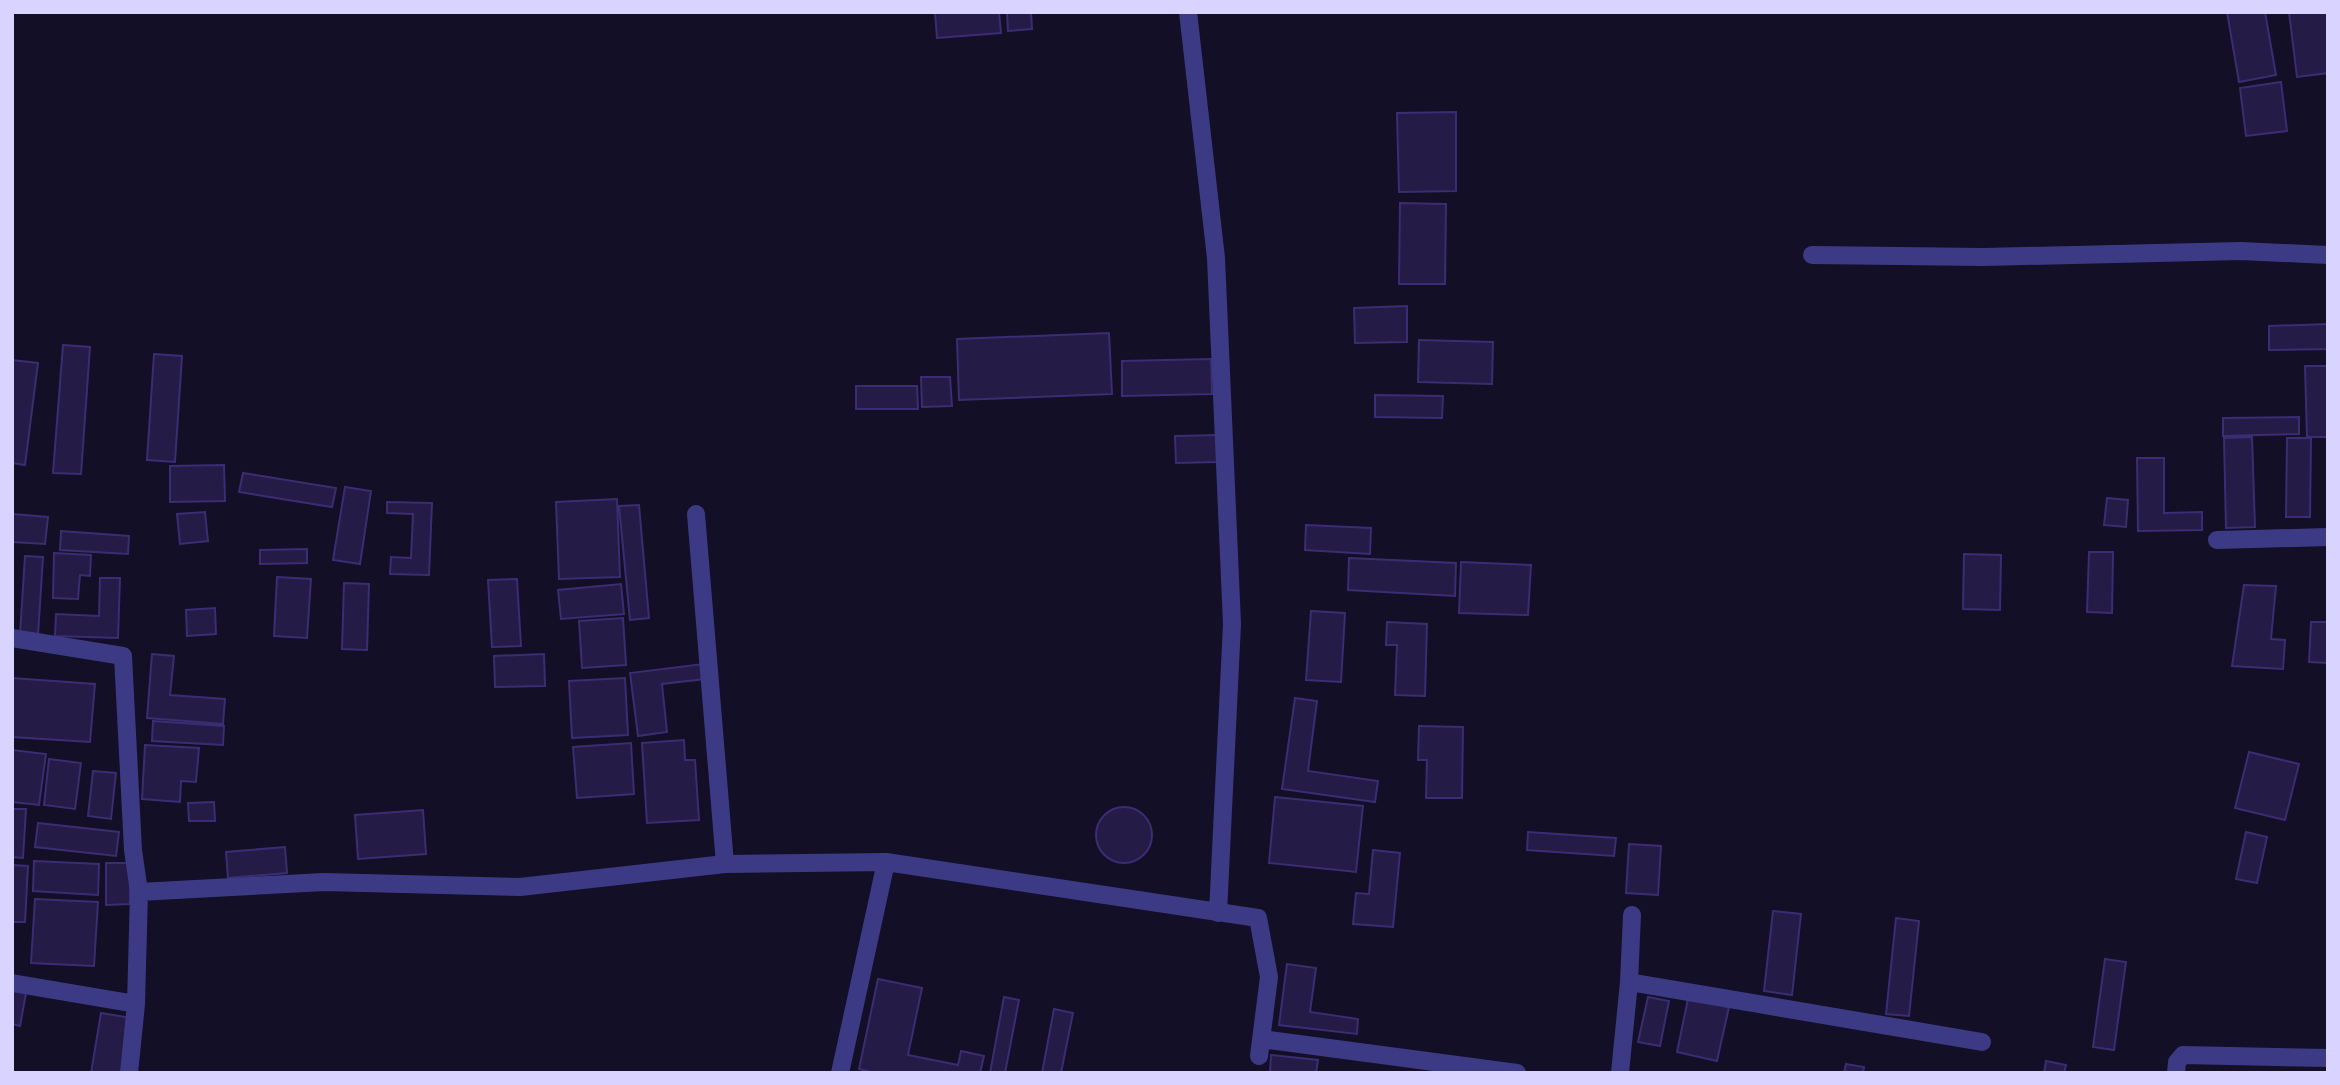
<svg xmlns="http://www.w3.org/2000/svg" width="2340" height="1085" font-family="'Open Sans',sans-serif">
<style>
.building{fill:#241b47;stroke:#3b2d73;stroke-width:2}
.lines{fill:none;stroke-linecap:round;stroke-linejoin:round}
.street{stroke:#3d3a85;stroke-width:18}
</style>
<rect width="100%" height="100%" fill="#130f26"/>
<path class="building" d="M 935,12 L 999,12 L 1001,33 L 937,38 Z
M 1007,12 L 1031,12 L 1032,29 L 1008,31 Z
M 2227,12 L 2265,12 L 2276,75 L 2239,82 Z
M 2289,12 L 2328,12 L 2328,73 L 2297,77 Z
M 2281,82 L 2287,131 L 2246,136 L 2240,88 Z
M 1456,112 L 1456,191 L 1399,192 L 1397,113 Z
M 1400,203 L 1446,204 L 1445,284 L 1399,284 Z
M 1407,306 L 1407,342 L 1355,343 L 1354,308 Z
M 2328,324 L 2328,349 L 2269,350 L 2269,326 Z
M 1109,333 L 1112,394 L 959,400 L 957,339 Z
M 1419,340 L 1493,342 L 1492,384 L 1418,382 Z
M 63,345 L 90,347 L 81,474 L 53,473 Z
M 154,354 L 182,356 L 175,462 L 147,460 Z
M 1211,359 L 1212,394 L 1122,396 L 1122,361 Z
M 12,360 L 38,363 L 25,465 L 12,463 Z
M 2305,366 L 2328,366 L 2328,437 L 2307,437 Z
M 921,377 L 950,377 L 952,406 L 922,407 Z
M 856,386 L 917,386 L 918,409 L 856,409 Z
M 1375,395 L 1443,396 L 1442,418 L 1375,417 Z
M 2299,417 L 2299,434 L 2223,436 L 2223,418 Z
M 1218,435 L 1218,462 L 1176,463 L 1175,436 Z
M 2252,437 L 2255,527 L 2226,528 L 2224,438 Z
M 2287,438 L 2311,438 L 2310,517 L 2286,517 Z
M 2137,458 L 2164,458 L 2164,513 L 2202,512 L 2202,530 L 2138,531 Z
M 224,465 L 225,501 L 170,502 L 170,466 Z
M 243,473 L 336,488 L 332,507 L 239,492 Z
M 345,487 L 371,491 L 360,564 L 333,560 Z
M 2107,498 L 2128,500 L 2126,527 L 2104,525 Z
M 617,499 L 620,577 L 559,579 L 556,502 Z
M 387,502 L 432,503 L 429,575 L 390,574 L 391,557 L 411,558 L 413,514 L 387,513 Z
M 639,505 L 649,618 L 630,620 L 619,506 Z
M 205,512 L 208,541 L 180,544 L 177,514 Z
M 12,514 L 48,517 L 45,544 L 12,542 Z
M 1306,525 L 1371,528 L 1370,554 L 1305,550 Z
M 61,531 L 129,536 L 128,554 L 60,550 Z
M 307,549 L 307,563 L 260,564 L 260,550 Z
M 2089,552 L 2113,552 L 2112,613 L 2087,612 Z
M 54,553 L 91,555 L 90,576 L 80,575 L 78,599 L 53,598 Z
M 1964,554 L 2001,555 L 2000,610 L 1963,609 Z
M 25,556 L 43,557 L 38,635 L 20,634 Z
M 1349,558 L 1456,563 L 1455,596 L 1348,590 Z
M 1461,562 L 1531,565 L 1528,615 L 1459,613 Z
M 277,577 L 311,579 L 307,638 L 274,636 Z
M 100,578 L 120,578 L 118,638 L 55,636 L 56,614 L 99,616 Z
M 517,579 L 521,646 L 492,647 L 488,580 Z
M 344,583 L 369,584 L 367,650 L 342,649 Z
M 621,584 L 624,614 L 561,619 L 558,590 Z
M 2244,585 L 2276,586 L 2271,639 L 2285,640 L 2283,669 L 2232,666 Z
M 215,608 L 216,634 L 187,636 L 186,610 Z
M 1311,611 L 1345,613 L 1341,682 L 1306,680 Z
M 623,618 L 626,665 L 582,668 L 579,621 Z
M 1387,622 L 1427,624 L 1425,696 L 1395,695 L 1397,645 L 1386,645 Z
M 2311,622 L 2328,622 L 2328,663 L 2309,662 Z
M 152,654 L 174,656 L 170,695 L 225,699 L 223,724 L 147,718 Z
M 544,654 L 545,686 L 495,687 L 494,656 Z
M 703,664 L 705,679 L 662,684 L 667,732 L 638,736 L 630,673 Z
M 12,678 L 95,684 L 90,742 L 12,737 Z
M 625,678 L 628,735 L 572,738 L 569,681 Z
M 1295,698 L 1317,701 L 1308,771 L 1378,781 L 1375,802 L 1282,789 Z
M 153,721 L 224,726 L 223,745 L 152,741 Z
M 1419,726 L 1463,727 L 1462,798 L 1426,798 L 1427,760 L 1418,760 Z
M 684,740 L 685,760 L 695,760 L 699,820 L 647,823 L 642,743 Z
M 631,743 L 634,794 L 577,798 L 573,747 Z
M 145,745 L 199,748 L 196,782 L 181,781 L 180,802 L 142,799 Z
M 12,750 L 46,754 L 39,805 L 12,802 Z
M 2249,752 L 2299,764 L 2285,820 L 2235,808 Z
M 49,759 L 81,763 L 75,809 L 44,805 Z
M 93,771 L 116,773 L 111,819 L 88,816 Z
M 1275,797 L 1363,806 L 1356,872 L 1269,863 Z
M 214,802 L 215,821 L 189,821 L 188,803 Z
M1096 835a28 28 0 1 1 56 0a28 28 0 1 1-56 0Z
M 12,809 L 26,809 L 23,858 L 12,857 Z
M 423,810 L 426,854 L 358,859 L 355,815 Z
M 38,823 L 119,832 L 116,856 L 35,847 Z
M 1528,832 L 1616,838 L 1614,856 L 1527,850 Z
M 2246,832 L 2267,837 L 2257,883 L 2236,879 Z
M 1629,844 L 1661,846 L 1658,895 L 1626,893 Z
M 285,847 L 287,873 L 228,878 L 226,852 Z
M 1373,850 L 1400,853 L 1393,927 L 1353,924 L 1356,893 L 1369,894 Z
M 34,861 L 99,864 L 98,895 L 33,891 Z
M 106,863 L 130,863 L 130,904 L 106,905 Z
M 12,865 L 28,866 L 25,922 L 12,922 Z
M 35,899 L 98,902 L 94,966 L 31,963 Z
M 1773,911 L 1801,914 L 1792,995 L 1764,991 Z
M 1896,918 L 1919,921 L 1909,1016 L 1886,1014 Z
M 2105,959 L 2126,962 L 2114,1050 L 2093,1047 Z
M 1287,964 L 1316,968 L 1310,1012 L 1358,1019 L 1357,1034 L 1279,1025 Z
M 878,979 L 922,988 L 908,1055 L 958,1065 L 961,1051 L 984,1056 L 980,1073 L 875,1073 L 859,1069 Z
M 12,990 L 26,993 L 20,1026 L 12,1024 Z
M 1004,997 L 1019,1000 L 1005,1073 L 990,1073 Z
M 1648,997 L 1669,1001 L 1660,1046 L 1638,1042 Z
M 1688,999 L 1729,1007 L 1717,1061 L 1677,1052 Z
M 1054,1009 L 1073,1013 L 1061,1073 L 1042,1073 Z
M 101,1013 L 132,1018 L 123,1073 L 91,1073 Z
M 1271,1055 L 1318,1060 L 1316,1073 L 1270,1073 Z
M 2046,1061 L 2066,1065 L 2064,1073 L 2044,1073 Z
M 1846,1064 L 1864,1067 L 1863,1073 L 1844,1073 Z"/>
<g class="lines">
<path class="street" d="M 1188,12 L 1216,258 L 1232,624 L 1218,913
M 1812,255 L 1984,257 L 2241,251 L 2328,255
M 696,514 L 725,864
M 2217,540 L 2328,537
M 12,638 L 123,656 L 133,850 L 139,892 L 136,1004 L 129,1073
M 139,892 L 324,882 L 520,887 L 725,864 L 886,862 L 1258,918 L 1269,977 L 1259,1056
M 1629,982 L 1982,1042
M 12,983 L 136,1004
M 1262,1039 L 1517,1073
M 840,1073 L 886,862
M 1620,1073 L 1629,982 L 1632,915
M 2176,1073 L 2177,1062 L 2183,1055 L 2328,1058"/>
</g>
<rect width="2340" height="1085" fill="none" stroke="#d9d4ff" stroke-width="28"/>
</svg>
